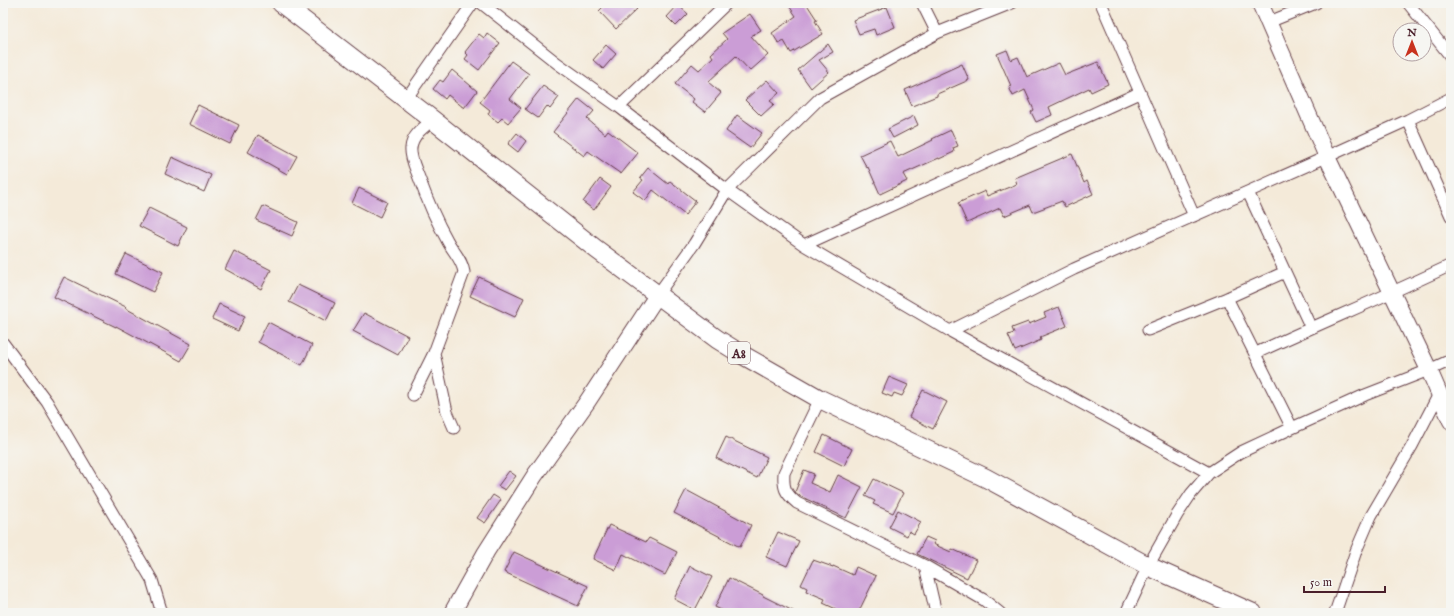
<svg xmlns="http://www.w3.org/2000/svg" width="1454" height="616" font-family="'IM FELL English',serif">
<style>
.building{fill:#cb9dd6}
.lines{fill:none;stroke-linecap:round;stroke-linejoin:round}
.street-casing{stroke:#643d45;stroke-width:13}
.secondary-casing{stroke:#643d45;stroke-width:18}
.primary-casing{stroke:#643d45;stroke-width:20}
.street{stroke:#fff;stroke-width:11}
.secondary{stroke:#fff;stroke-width:16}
.primary{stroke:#fff;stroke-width:18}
.labels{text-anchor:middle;stroke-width:3;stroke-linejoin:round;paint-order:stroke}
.shield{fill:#f6f6f2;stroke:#7e6067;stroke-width:1}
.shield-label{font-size:13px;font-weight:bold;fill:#4a1f2b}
</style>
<rect width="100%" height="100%" fill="#f6f6f2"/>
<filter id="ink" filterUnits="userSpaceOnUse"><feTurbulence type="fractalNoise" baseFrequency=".025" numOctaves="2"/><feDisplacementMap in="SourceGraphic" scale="8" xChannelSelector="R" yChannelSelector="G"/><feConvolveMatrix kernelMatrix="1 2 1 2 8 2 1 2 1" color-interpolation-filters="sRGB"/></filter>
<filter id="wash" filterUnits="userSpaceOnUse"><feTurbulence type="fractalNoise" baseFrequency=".012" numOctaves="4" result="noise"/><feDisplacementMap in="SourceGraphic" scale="16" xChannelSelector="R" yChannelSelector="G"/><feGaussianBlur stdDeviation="0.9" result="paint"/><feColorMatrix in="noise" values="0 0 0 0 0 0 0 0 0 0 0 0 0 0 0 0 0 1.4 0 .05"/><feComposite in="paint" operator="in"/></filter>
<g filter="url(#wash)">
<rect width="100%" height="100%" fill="#f4ead9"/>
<g id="blocks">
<path class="building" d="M 607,3 L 631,3 L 637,9 L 616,29 L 599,11 Z
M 787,3 L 806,3 L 817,20 L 815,21 L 823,34 L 791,53 L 784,41 L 779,44 L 772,33 L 796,16 Z
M 678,5 L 688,14 L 676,26 L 667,17 Z
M 887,7 L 895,27 L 876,35 L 874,29 L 859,34 L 853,20 Z
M 750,14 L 761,30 L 751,36 L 768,55 L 750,71 L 736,56 L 708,82 L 721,93 L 705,112 L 692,102 L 694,99 L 675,84 L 692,64 L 699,70 L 713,57 L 711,54 L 727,39 L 722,33 Z
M 487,33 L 500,43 L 479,70 L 465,59 L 468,55 L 465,52 L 479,34 L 484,38 Z
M 828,44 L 833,52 L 819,60 L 829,72 L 811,88 L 798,70 Z
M 606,45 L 616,54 L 603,69 L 593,60 Z
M 1007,50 L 1011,60 L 1018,57 L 1027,77 L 1059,63 L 1065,75 L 1098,62 L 1108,84 L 1091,92 L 1089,88 L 1049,107 L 1052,115 L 1036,122 L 1031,112 L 1034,110 L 1025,90 L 1013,96 L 1009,87 L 1011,86 L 997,54 Z
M 511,61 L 529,74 L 510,99 L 521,108 L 508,123 L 502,118 L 498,122 L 488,114 L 490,110 L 480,102 Z
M 962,64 L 969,80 L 937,94 L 937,96 L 912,106 L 905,90 Z
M 452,70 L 477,91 L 464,108 L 448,95 L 445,99 L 433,89 L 440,80 L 443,82 Z
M 767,80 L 779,93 L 770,101 L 774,104 L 761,116 L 745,100 Z
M 543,86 L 559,97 L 550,109 L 547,106 L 538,118 L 525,109 Z
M 579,99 L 594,111 L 587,119 L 605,134 L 608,130 L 638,153 L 621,174 L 588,151 L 584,156 L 553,132 Z
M 198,105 L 239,125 L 230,144 L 189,124 Z
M 737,115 L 762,133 L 750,148 L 726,131 Z
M 914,116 L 918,125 L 893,138 L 888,129 Z
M 951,130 L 958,146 L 953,148 L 954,152 L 939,159 L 939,158 L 903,174 L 907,181 L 880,194 L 868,167 L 867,168 L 860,155 L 890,141 L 898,157 L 933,140 L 932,139 Z
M 517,133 L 526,141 L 518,152 L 508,144 Z
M 258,135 L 297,156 L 287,174 L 248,152 Z
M 1072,154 L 1084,183 L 1087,181 L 1093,194 L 1065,207 L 1062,201 L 1033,212 L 1030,205 L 1004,216 L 1000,208 L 967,223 L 958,203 L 985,191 L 987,196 L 1017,184 L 1015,178 Z
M 172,157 L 211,175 L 204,192 L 165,174 Z
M 648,168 L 668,184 L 670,181 L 696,201 L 685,215 L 653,190 L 645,201 L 633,192 L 643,180 L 640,178 Z
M 600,179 L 611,187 L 594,210 L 583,202 Z
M 359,188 L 387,202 L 380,217 L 352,203 Z
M 263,206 L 298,222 L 292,236 L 256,220 Z
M 149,208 L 187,227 L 178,246 L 139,226 Z
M 234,251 L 271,270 L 261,289 L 225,269 Z
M 126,254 L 163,272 L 153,292 L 116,274 Z
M 64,277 L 126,307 L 125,308 L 191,344 L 181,361 L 116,326 L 116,327 L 54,297 Z
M 479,277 L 524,298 L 515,317 L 470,296 Z
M 298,285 L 335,303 L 326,321 L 289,302 Z
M 219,304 L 245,316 L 238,331 L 212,319 Z
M 1059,307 L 1067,326 L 1040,337 L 1041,340 L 1015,351 L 1008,335 L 1014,333 L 1012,328 L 1028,322 L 1029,324 L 1046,317 L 1044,313 Z
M 364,313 L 408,336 L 398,355 L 353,331 Z
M 268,322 L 312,345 L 302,365 L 258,342 Z
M 889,377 L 908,385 L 902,396 L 894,393 L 892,397 L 882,393 Z
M 923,390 L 947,402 L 933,429 L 909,417 Z
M 824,435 L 852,449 L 844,466 L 816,452 Z
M 726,437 L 767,457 L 757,478 L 716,458 Z
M 804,470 L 814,474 L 810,483 L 830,492 L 838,475 L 862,487 L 846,518 L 800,496 L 795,492 Z
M 509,471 L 516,476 L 505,490 L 498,486 Z
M 874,479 L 903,493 L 893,513 L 873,504 L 875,501 L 865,496 Z
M 686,490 L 751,525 L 740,547 L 674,513 Z
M 493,495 L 501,500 L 485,523 L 477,518 Z
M 898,510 L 921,522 L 914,534 L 909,531 L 907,536 L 889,527 Z
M 609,525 L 646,542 L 649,538 L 677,552 L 665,575 L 623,554 L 616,570 L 593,559 Z
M 778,532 L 799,541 L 787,566 L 766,557 Z
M 926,537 L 935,541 L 933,544 L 951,552 L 952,549 L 976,560 L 967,578 L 917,554 Z
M 514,552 L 588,586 L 578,606 L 504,572 Z
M 813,560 L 833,567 L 833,566 L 853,575 L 856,567 L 876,576 L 858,613 L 834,613 L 836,609 L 823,603 L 825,599 L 806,591 L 807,588 L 801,585 Z
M 690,566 L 712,577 L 695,610 L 674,599 Z
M 729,578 L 763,595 L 763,596 L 797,613 L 728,613 L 715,607 Z"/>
</g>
</g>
<g filter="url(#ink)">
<use href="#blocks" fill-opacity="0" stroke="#643d45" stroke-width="1"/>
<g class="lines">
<defs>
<path id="street" d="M 481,3 L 557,63 L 619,107 L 727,190 L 804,245 L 950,331 L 1209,473
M 922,3 L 937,33
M 1101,3 L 1194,216
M 1408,3 L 1451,57
M 1269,22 L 1316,3
M 406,99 L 473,3
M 619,107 L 727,3
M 1408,120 L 1451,216
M 1248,192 L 1311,328
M 804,245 L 1139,93
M 658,294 L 694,244 L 727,190 L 820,98 L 937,33 L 1012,3
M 1227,298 L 1292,428
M 1148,330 L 1227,298 L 1285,272
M 950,331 L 1074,269 L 1333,154 L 1408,120 L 1451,98
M 3,343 L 47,402 L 152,580 L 162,613
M 434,353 L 447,412 L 454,428
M 1256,353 C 1321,323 1386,296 1451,265
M 413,395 L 434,353 L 464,272 C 462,259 453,252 447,240 C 435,219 426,197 418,175 C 415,167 410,157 411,148 C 412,135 424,127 433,120
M 820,399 L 784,473 C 783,488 785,493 797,503 L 925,566 L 984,600 L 1000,613
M 925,566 L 936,613
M 1126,613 L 1148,566 L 1177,515 L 1191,494 L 1209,473 L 1241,452 L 1292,428 L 1365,395 L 1429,370 L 1451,360
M 1335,613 L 1356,551 L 1371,516 L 1412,446 L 1439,394"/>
<path id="secondary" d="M 1260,3 L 1327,157 L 1429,370 L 1451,421
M 452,613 L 486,552 L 535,475 L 587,402 L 658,294"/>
<path id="primary" d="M 281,3 L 433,120 L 596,249 L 717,339 L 741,354 L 820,399 L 986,478 L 1148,566 L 1253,613"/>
</defs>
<use href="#street" class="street-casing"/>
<use href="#secondary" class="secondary-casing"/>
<use href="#primary" class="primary-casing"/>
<use href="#street" class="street"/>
<use href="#secondary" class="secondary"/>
<use href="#primary" class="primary"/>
</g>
</g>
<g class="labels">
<rect class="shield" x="728" y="342" width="22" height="22" rx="3"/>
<g class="shield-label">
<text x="739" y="358">A8</text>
</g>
</g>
<rect width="1454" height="616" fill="none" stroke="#f6f6f2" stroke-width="16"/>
<g transform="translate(1412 42)"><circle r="19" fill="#f6f6f2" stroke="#b1a0a2"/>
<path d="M0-3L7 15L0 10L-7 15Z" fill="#c8321e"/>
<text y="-6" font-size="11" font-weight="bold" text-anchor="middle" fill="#4a1f2b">N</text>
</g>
<path d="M1304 586v6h81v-6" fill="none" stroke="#4a1f2b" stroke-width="2"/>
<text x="1310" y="586" font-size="12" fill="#4a1f2b" stroke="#f6f6f2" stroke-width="3" paint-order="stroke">50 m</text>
</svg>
